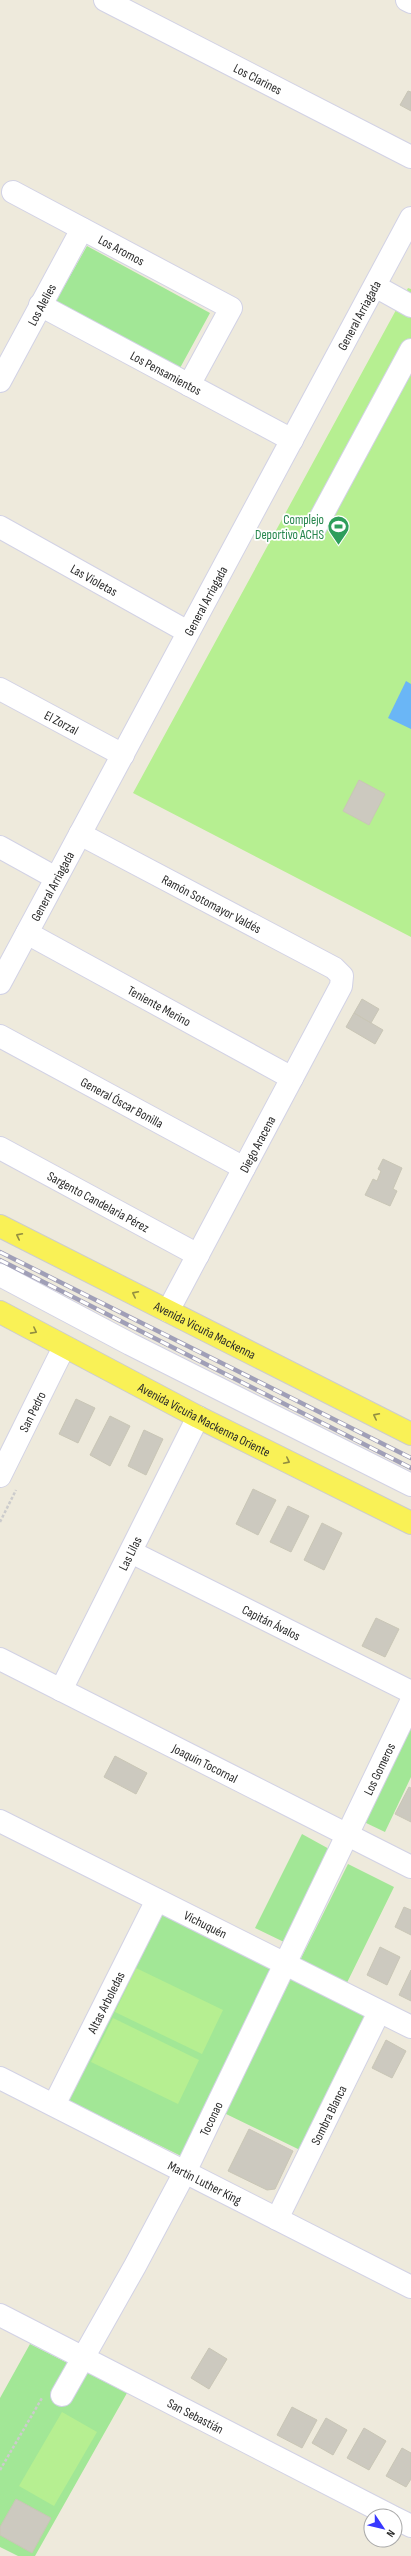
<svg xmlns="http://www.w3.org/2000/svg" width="411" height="2556" font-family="'Sofia Sans Condensed',sans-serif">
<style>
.green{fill:#a2e796}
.pitch{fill:#b6ef91}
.water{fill:#6ab6f6}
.building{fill:#ccc9bf;stroke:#c9c6b6}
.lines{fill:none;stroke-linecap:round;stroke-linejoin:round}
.minor-casing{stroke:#d2d2e5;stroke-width:24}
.major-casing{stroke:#ccc;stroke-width:24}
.path{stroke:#ccc;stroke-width:2.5;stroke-dasharray:3 2;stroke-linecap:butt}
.minor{stroke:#fff;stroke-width:22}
.major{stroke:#f9f156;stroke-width:22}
.rail-casing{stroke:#a09fb7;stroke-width:4.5}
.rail{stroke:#fff;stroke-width:3;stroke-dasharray:9;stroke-linecap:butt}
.oneway{stroke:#928e40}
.labels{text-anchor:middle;stroke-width:3.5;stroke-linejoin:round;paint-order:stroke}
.street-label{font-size:13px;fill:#2b2b2b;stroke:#fff}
.leisure-label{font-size:13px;fill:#27864d;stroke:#fff;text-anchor:end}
</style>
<rect width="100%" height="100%" fill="#eeeadc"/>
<path class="green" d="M 87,246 L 210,313 L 180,368 L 56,301 Z
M 411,1720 L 411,1777 L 385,1832 L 364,1822 Z
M 302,1834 L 331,1850 L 286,1943 L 255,1928 Z
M 348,1864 L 394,1887 L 338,2001 L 369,2016 L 302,2151 L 224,2113 Z
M 156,1910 L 274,1969 L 181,2156 L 64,2098 Z
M 30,2344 L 127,2393 L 35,2556 L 18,2556 L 0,2547 L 0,2398 Z"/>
<path class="pitch" d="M 408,288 L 411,289 L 411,937 L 133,793 Z
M 136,1968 L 223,2010 L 202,2054 L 115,2012 Z
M 113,2018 L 199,2060 L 178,2104 L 91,2062 Z
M 62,2412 L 97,2432 L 54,2506 L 19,2486 Z"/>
<path class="water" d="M 406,681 L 411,684 L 411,729 L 388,718 Z"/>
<path class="building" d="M 408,91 L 411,92 L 411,111 L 400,105 Z
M 359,780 L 385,794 L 369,825 L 343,811 Z
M 362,999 L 379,1009 L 371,1023 L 354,1013 Z
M 354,1013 L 383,1030 L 375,1044 L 346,1027 Z
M 383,1159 L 402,1168 L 393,1189 L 397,1191 L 390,1206 L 365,1195 L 373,1179 L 377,1181 L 381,1171 L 378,1169 Z
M 76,1399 L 95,1408 L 78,1443 L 59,1434 Z
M 110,1416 L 130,1426 L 110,1466 L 90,1455 Z
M 144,1430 L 163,1439 L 146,1475 L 128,1466 Z
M 253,1489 L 276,1500 L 258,1535 L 236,1524 Z
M 288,1506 L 309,1516 L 291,1552 L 270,1542 Z
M 322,1523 L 342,1533 L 324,1570 L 304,1560 Z
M 376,1618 L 399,1629 L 385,1657 L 362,1646 Z
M 115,1756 L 147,1773 L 136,1794 L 104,1777 Z
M 409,1787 L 411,1788 L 411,1822 L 395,1814 Z
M 404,1907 L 411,1910 L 411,1935 L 395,1927 Z
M 380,1947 L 400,1957 L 387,1985 L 367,1975 Z
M 411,1970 L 411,2001 L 399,1995 Z
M 386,2040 L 406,2051 L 392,2078 L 372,2068 Z
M 249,2129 L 293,2151 L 275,2189 L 267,2190 L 228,2171 Z
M 209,2348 L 227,2359 L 209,2389 L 191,2378 Z
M 292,2407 L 317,2420 L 302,2448 L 277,2435 Z
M 326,2418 L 347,2430 L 333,2455 L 312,2443 Z
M 364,2428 L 386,2441 L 369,2470 L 347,2458 Z
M 402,2448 L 411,2453 L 411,2479 L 406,2487 L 386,2476 Z
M 16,2499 L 51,2518 L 32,2553 L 0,2535 L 0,2527 Z"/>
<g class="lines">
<defs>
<g id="minor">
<path id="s1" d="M 105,0 L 411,157"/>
<path d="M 407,0 L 411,2"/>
<path id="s2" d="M 13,192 L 231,308 L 189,385"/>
<path d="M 375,286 L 411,306"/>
<path id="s3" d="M 40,305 L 292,440"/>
<path id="s4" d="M 0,381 L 82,229"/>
<path id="s5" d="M 0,527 L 188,632"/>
<path d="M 315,528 L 411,350"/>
<path id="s6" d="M 0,689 L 123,755"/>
<path id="s7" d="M 80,834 L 334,968 L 342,976 L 341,986 L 168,1311"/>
<path d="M 0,847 L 56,878"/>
<path id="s8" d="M 27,933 L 292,1078"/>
<path id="s9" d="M 0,983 L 411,218"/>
<path id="s10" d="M 0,1036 L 244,1168"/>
<path id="s11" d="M 0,1148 L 198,1255"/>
<path d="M 0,1275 L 130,1344 L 411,1485"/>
<path id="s12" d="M 0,1476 L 64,1347"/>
<path id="s13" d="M 131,1552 L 411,1692"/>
<path id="s14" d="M 0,1659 L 411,1867"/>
<path id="s15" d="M 61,1690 L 198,1417"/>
<path id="s16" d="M 0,1821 L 411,2027"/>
<path id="s17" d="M 0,2078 L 411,2287"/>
<path id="s18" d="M 54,2105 L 157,1900"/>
<path id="s19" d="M 277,2219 L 379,2012"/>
<path id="s20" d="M 0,2315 L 391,2516"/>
<path id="s21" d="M 62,2395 L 135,2266 L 185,2172 L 411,1702"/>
<path d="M 395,2518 L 411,2526"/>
</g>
<g id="major">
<path id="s22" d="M 0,1226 L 411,1434"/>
<path id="s23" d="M 0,1312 L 198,1417 L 411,1523"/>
</g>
</defs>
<use href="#minor" class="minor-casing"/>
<use href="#major" class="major-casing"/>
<path class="path" d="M 0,1522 L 16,1490
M 0,2470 L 42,2398"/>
<use href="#minor" class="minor"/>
<use href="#major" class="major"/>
<defs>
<path id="rail" d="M 0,1252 L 411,1458
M 0,1260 L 411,1468"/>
</defs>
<use href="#rail" class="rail-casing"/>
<use href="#rail" class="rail"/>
</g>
<defs><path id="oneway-chevron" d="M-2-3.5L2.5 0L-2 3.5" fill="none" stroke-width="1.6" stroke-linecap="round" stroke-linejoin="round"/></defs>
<g class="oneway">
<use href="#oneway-chevron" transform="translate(19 1236) rotate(-153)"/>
<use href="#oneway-chevron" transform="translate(135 1294) rotate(-153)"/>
<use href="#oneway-chevron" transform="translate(34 1331) rotate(28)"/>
<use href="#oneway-chevron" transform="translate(376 1416) rotate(-153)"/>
<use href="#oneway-chevron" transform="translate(287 1461) rotate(27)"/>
</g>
<defs>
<symbol id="stadium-pin" viewBox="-11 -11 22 30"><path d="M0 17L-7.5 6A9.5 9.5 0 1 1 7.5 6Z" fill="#2e9e5b" stroke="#fff"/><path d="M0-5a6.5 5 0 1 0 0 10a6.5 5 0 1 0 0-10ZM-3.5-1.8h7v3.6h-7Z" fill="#fff"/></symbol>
</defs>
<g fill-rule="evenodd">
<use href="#stadium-pin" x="326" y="514" width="25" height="34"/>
</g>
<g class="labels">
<g class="street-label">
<text dy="5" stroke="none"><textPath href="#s1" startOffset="172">Los Clarines</textPath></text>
<text dy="5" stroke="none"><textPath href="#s2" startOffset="123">Los Aromos</textPath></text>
<text dy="5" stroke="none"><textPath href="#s4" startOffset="87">Los Alelies</textPath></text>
<text dy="5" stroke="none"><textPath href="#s9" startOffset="758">General Arriagada</textPath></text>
<text dy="5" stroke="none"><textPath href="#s3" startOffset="143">Los Pensamientos</textPath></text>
<text dy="5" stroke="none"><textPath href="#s5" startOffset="108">Las Violetas</textPath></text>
<text dy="5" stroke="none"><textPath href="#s9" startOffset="434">General Arriagada</textPath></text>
<text dy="5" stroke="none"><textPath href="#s6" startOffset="70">El Zorzal</textPath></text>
<text dy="5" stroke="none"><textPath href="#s9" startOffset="110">General Arriagada</textPath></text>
<text dy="5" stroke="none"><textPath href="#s7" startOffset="149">Ramón Sotomayor Valdés</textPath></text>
<text dy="5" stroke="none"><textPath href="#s8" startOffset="151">Teniente Merino</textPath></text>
<text dy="5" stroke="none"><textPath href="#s10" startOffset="139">General Óscar Bonilla</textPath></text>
<text transform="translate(257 1144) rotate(-62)" y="5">Diego Aracena</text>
<text dy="5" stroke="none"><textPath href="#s11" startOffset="112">Sargento Candelaria Pérez</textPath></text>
<text dy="5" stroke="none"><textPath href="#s22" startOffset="230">Avenida Vicuña Mackenna</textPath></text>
<text dy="5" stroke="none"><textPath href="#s12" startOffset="72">San Pedro</textPath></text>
<text dy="5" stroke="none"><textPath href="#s23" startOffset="231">Avenida Vicuña Mackenna Oriente</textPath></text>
<text dy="5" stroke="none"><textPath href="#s15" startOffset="153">Las Lilas</textPath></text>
<text dy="5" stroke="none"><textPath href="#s13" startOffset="157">Capitán Ávalos</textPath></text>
<text dy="5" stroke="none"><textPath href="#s14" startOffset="230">Joaquín Tocornal</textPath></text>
<text dy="5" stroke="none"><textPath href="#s21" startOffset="702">Los Gomeros</textPath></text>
<text dy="5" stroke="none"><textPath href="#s16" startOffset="230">Vichuquén</textPath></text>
<text dy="5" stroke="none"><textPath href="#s18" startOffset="115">Altas Arboledas</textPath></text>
<text dy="5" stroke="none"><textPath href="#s19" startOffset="116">Sombra Blanca</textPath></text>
<text dy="5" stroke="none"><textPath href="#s21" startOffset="314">Toconao</textPath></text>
<text dy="5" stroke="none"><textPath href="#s17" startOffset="230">Martin Luther King</textPath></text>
<text dy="5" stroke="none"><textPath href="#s20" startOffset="220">San Sebastián</textPath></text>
</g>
<g class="leisure-label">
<text x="324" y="524">Complejo<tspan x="324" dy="15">Deportivo ACHS</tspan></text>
</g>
</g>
<g transform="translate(383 2528) rotate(125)"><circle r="19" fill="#ffffff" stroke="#aaaaaa"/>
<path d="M0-3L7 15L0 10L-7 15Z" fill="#3838ff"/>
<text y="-6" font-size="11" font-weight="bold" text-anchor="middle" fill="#2b2b2b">N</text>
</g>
</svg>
